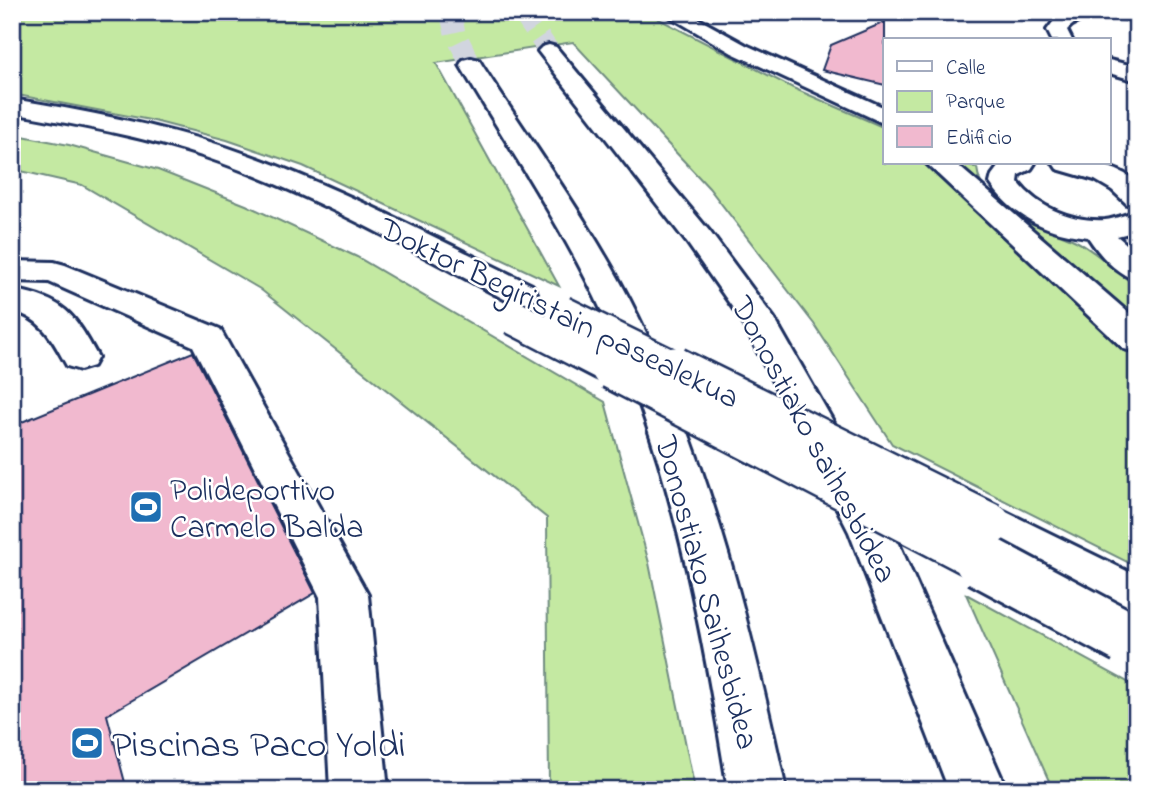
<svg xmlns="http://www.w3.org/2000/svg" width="1149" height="802" font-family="'Indie Flower',sans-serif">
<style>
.green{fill:#c4e9a2;stroke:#708c80;stroke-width:2}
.building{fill:#f1b9cf;stroke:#1b2f5e;stroke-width:2}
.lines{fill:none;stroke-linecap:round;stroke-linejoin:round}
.highway-tunnel{stroke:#d1d5df;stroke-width:21;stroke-dasharray:21 10;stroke-linecap:butt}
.minor-casing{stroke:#1b2f5e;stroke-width:6}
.major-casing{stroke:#1b2f5e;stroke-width:6}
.highway-casing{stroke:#1b2f5e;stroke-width:6}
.minor{fill:#fff;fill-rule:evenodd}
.major{fill:#fff;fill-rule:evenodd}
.highway{fill:#fff;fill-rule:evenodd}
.major-bridge-far2-casing{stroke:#1b2f5e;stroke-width:38;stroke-linecap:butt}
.major-bridge-far1-casing{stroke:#1b2f5e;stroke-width:46;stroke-linecap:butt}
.major-bridge-casing{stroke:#1b2f5e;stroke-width:58;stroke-linecap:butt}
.major-bridge-far2{stroke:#fff;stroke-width:33}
.major-bridge-far1{stroke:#fff;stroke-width:41}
.major-bridge{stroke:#fff;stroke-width:52}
.labels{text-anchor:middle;stroke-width:5;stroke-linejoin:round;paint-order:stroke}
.street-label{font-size:32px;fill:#1b2f5e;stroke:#fff}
.poi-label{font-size:32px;fill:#1b2f5e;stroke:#fff;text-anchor:start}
.near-poi-label{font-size:38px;fill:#1b2f5e;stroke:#fff;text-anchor:start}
</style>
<rect width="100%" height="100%" fill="#fff"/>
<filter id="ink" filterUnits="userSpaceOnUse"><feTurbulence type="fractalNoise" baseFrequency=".0143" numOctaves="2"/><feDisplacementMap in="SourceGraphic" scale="14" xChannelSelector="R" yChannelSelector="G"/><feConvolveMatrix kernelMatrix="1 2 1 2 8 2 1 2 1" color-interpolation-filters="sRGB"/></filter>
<g filter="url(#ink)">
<path class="green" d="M 12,12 L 619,12 L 655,17 L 793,88 L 885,128 L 885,163 L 964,163 L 977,168 C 984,219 1038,222 1076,241 C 1097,252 1117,272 1137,287 L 1137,567 L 892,444 L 814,324 L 709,188 L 573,42 L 436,63 L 559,286 L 303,166 L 227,140 L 150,120 L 12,94 Z
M 12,134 L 69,145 L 158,170 L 246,205 L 357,257 L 605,402 L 649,563 L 695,790 L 549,790 L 547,518 L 260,289 L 82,185 L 12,169 Z
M 966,594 L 1137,687 L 1137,790 L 1053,790 Z"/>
<path class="building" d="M 885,22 L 885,85 L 822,70 L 831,45 Z
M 193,352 L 315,593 L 107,715 L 127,790 L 12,790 L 12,426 Z"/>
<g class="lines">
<path class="highway-tunnel" d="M 450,12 L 455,33 L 471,65
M 522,12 L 549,51"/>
<defs>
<path id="minor" d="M 662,12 L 686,12 L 746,45 L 885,108 L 885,124 L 732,53 Z
M 1137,12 L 1137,20 C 1115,18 1083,11 1067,30 L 1072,40 L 1052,40 L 1047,30 L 1056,18 L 1066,12 Z
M 1109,60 L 1137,67 L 1137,81 L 1109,73 Z
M 926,163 L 955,163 L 1137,320 L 1137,352 L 1124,349 Z
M 1001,163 L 1035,163 L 1031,169 L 1019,175 L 1018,182 C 1038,208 1073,222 1105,220 C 1116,219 1126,214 1137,211 L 1137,231 L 1117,236 L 1137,253 L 1137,280 C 1117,275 1099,254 1088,237 C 1047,233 1013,217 990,183 L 992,175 Z
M 1053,163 C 1084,163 1111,161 1137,182 L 1137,206 L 1127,204 L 1112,190 L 1095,180 L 1057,169 Z
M 12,261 L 54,262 L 65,265 L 220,329 L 368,595 L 388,790 L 330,790 L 320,597 L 193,346 L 49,282 L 12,281 Z
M 12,289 C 65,300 73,312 98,357 L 93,366 L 80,370 L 67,366 C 53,341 43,318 12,311 Z"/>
<path id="major" d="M 12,99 C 84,111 156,124 226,147 C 332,183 431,236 532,285 L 537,293 L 532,301 L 520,304 L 508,301 C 409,249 311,193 205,157 C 142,136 77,125 12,113 Z
M 990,504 L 1137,576 L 1137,624 L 974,538 L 968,524 L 974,510 Z"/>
<path id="highway" d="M 549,45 L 556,47 L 710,232 L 774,318 L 886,514 L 1007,790 L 949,790 L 849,532 L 742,321 L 688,244 L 538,51 L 542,47 Z
M 471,58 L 479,60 L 482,65 C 535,148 595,228 638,316 C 712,466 751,628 786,790 L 728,790 C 702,628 672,463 603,314 C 563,227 508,147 460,65 L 463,60 Z"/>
</defs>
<use href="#minor" class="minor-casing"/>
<use href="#major" class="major-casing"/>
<use href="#highway" class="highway-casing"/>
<use href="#minor" class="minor"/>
<use href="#major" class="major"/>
<use href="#highway" class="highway"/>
<defs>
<path id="major-bridge-far2" d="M 562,313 L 678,370
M 513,317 L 616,370"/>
<path id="major-bridge-far1" d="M 612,368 L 985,562
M 675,368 L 990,524"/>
<path id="major-bridge" d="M 981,560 L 1125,637"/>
</defs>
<use href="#major-bridge-far2" class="major-bridge-far2-casing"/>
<use href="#major-bridge-far1" class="major-bridge-far1-casing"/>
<use href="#major-bridge" class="major-bridge-casing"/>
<use href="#major-bridge-far2" class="major-bridge-far2"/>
<use href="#major-bridge-far1" class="major-bridge-far1"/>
<use href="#major-bridge" class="major-bridge"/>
</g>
</g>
<defs>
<symbol id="stadium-square" viewBox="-11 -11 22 22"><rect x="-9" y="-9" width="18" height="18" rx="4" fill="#1f6fb2" stroke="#fff"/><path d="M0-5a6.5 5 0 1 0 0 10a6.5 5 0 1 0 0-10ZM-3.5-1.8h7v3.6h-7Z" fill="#fff"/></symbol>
</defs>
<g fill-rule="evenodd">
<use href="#stadium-square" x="127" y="488" width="38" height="38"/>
<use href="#stadium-square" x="68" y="724" width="38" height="38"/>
</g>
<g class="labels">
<g class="street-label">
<text transform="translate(560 312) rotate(26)" y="11">Doktor Begiristain pasealekua</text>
<text transform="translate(815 439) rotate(62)" y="11">Donostiako saihesbidea</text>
<text transform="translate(708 592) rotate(75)" y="11">Donostiako Saihesbidea</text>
</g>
<g class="poi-label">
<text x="170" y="500">Polideportivo<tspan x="170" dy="37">Carmelo Balda</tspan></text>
</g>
<g class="near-poi-label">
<text x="112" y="756">Piscinas Paco Yoldi</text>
</g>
</g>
<rect width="1149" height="802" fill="none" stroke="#fff" stroke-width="42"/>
<rect x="21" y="21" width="1107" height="760" fill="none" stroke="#1b2f5e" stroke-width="2.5" filter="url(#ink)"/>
<rect x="883" y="38" width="228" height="126" fill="#ffffff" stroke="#a4acbf" stroke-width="2"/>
<rect x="897" y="61" width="35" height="10" fill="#ffffff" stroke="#a4acbf" stroke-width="2"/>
<text x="946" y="74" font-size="21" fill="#1b2f5e">Calle</text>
<rect x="897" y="91" width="35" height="21" fill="#c4e9a2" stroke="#a4acbf" stroke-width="2"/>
<text x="946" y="108" font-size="21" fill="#1b2f5e">Parque</text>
<rect x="897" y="126" width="35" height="21" fill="#f1b9cf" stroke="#a4acbf" stroke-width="2"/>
<text x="946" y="144" font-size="21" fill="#1b2f5e">Edificio</text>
</svg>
